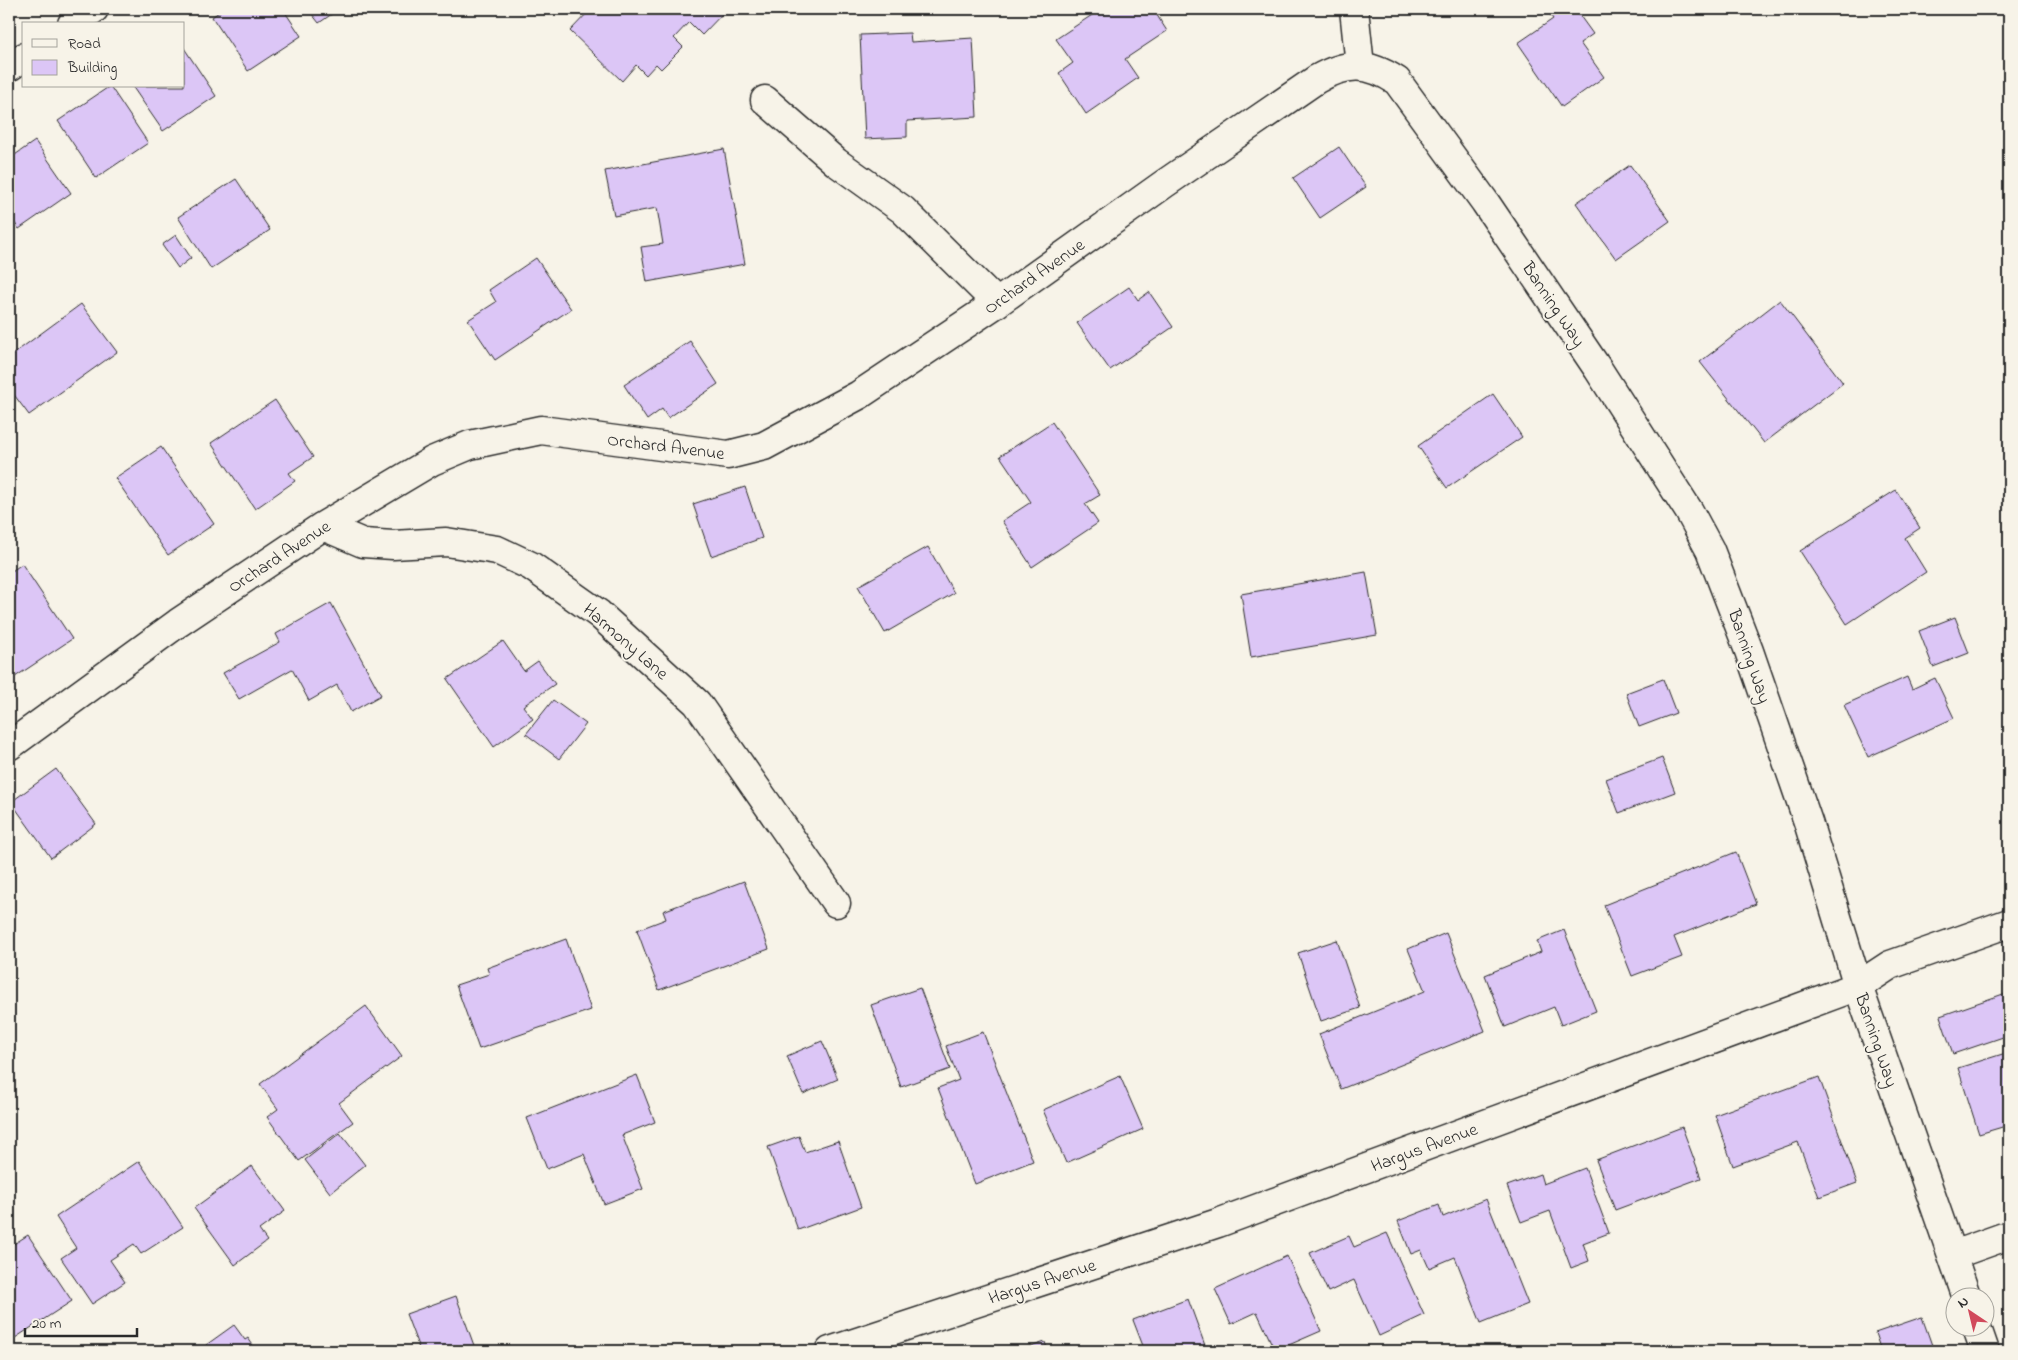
<svg xmlns="http://www.w3.org/2000/svg" width="2018" height="1360" font-family="'Indie Flower',sans-serif">
<style>
.building{fill:#dcc6f6;stroke:#2b2b2b}
.lines{fill:none;stroke-linecap:round;stroke-linejoin:round}
.minor-casing{stroke:#2b2b2b;stroke-width:31}
.minor{stroke:#f7f3e8;stroke-width:28}
.labels{text-anchor:middle;stroke-width:4;stroke-linejoin:round;paint-order:stroke}
.street-label{font-size:18px;fill:#2b2b2b;stroke:#f7f3e8}
</style>
<rect width="100%" height="100%" fill="#f7f3e8"/>
<filter id="ink" filterUnits="userSpaceOnUse"><feTurbulence type="fractalNoise" baseFrequency=".02" numOctaves="2"/><feDisplacementMap in="SourceGraphic" scale="10" xChannelSelector="R" yChannelSelector="G"/><feConvolveMatrix kernelMatrix="1 2 1 2 8 2 1 2 1" color-interpolation-filters="sRGB"/></filter>
<g filter="url(#ink)">
<path class="building" d="M 223,9 L 283,9 L 301,36 L 248,71 L 212,17 Z
M 308,9 L 339,9 L 319,23 Z
M 591,9 L 727,9 L 702,35 L 689,22 L 674,38 L 683,47 L 661,69 L 656,64 L 646,75 L 636,65 L 622,81 L 570,31 Z
M 1101,9 L 1153,9 L 1167,31 L 1125,59 L 1138,78 L 1086,114 L 1059,73 L 1073,63 L 1056,39 Z
M 1546,9 L 1575,9 L 1593,34 L 1580,43 L 1604,77 L 1562,107 L 1518,43 L 1553,19 Z
M 910,33 L 911,42 L 973,38 L 977,117 L 907,121 L 907,137 L 865,139 L 860,35 Z
M 184,48 L 216,96 L 163,131 L 132,86 L 184,86 Z
M 110,86 L 148,143 L 96,178 L 58,121 Z
M 35,141 L 71,193 L 19,229 L 9,215 L 9,159 Z
M 1339,147 L 1366,187 L 1320,218 L 1293,178 Z
M 724,149 L 745,264 L 647,282 L 641,247 L 663,244 L 657,208 L 614,216 L 605,171 Z
M 1630,165 L 1670,221 L 1616,259 L 1576,203 Z
M 236,179 L 270,230 L 211,269 L 178,217 Z
M 176,235 L 191,258 L 178,268 L 162,245 Z
M 536,258 L 571,309 L 495,360 L 468,320 L 496,302 L 489,290 Z
M 1129,287 L 1138,300 L 1149,292 L 1173,327 L 1110,370 L 1077,323 Z
M 1780,300 L 1843,383 L 1764,443 L 1700,362 Z
M 81,304 L 117,352 L 29,415 L 9,388 L 9,357 Z
M 690,341 L 718,384 L 668,418 L 662,409 L 647,420 L 624,385 Z
M 1493,394 L 1522,437 L 1447,488 L 1418,446 Z
M 275,400 L 313,457 L 289,473 L 295,481 L 255,509 L 211,443 Z
M 1052,422 L 1100,495 L 1085,504 L 1098,523 L 1032,567 L 1002,521 L 1031,502 L 1000,456 Z
M 161,447 L 214,524 L 168,555 L 115,478 Z
M 745,487 L 762,538 L 711,556 L 693,504 Z
M 1896,490 L 1920,528 L 1905,538 L 1926,572 L 1847,624 L 1800,551 Z
M 928,547 L 954,593 L 885,633 L 858,586 Z
M 22,564 L 72,639 L 9,681 L 9,573 Z
M 1366,572 L 1377,635 L 1251,657 L 1241,594 Z
M 331,603 L 381,695 L 351,712 L 337,685 L 309,701 L 292,669 L 239,699 L 223,673 L 280,642 L 276,634 Z
M 1955,617 L 1969,653 L 1933,667 L 1919,631 Z
M 503,641 L 524,671 L 538,661 L 555,684 L 523,706 L 533,719 L 494,747 L 447,679 Z
M 1907,677 L 1912,689 L 1935,678 L 1954,718 L 1868,757 L 1844,705 Z
M 1663,679 L 1676,713 L 1639,727 L 1626,693 Z
M 553,700 L 586,724 L 559,759 L 526,734 Z
M 1662,758 L 1675,792 L 1619,813 L 1606,779 Z
M 56,769 L 96,824 L 51,858 L 11,802 Z
M 1736,852 L 1756,904 L 1674,937 L 1682,957 L 1632,976 L 1604,905 Z
M 744,881 L 769,949 L 659,990 L 637,930 L 666,919 L 663,911 Z
M 1564,930 L 1596,1011 L 1561,1025 L 1554,1007 L 1505,1027 L 1485,975 L 1541,952 L 1537,941 Z
M 1446,933 L 1485,1031 L 1341,1089 L 1319,1034 L 1425,991 L 1408,949 Z
M 566,939 L 591,1010 L 479,1049 L 456,985 L 489,974 L 487,968 Z
M 1337,940 L 1360,1008 L 1321,1021 L 1298,953 Z
M 920,988 L 950,1069 L 901,1087 L 871,1005 Z
M 2009,992 L 2009,1035 L 1953,1054 L 1940,1016 Z
M 366,1006 L 402,1056 L 339,1103 L 353,1122 L 299,1161 L 267,1117 L 278,1109 L 260,1084 Z
M 983,1032 L 1033,1161 L 975,1184 L 938,1088 L 959,1080 L 946,1046 Z
M 822,1041 L 838,1079 L 803,1094 L 787,1056 Z
M 2009,1052 L 2009,1125 L 1979,1134 L 1958,1068 Z
M 637,1075 L 655,1122 L 622,1135 L 643,1189 L 604,1204 L 584,1154 L 547,1169 L 527,1118 Z
M 1120,1076 L 1143,1129 L 1066,1163 L 1043,1110 Z
M 1819,1077 L 1857,1183 L 1819,1197 L 1798,1142 L 1733,1166 L 1715,1115 Z
M 1682,1127 L 1701,1178 L 1615,1210 L 1596,1160 Z
M 340,1133 L 365,1165 L 330,1193 L 305,1160 Z
M 799,1136 L 805,1152 L 838,1141 L 861,1207 L 798,1230 L 768,1147 Z
M 139,1161 L 183,1227 L 141,1254 L 134,1244 L 110,1260 L 125,1282 L 92,1304 L 61,1258 L 76,1248 L 56,1217 Z
M 252,1166 L 285,1211 L 259,1230 L 267,1241 L 235,1265 L 194,1208 Z
M 1585,1168 L 1609,1233 L 1583,1243 L 1589,1261 L 1571,1268 L 1550,1211 L 1521,1222 L 1507,1186 L 1540,1174 L 1543,1184 Z
M 1486,1199 L 1528,1304 L 1481,1323 L 1455,1257 L 1429,1268 L 1421,1250 L 1411,1254 L 1398,1221 L 1439,1205 L 1443,1217 Z
M 1387,1233 L 1424,1315 L 1379,1336 L 1354,1280 L 1328,1292 L 1310,1253 L 1349,1236 L 1354,1247 Z
M 28,1235 L 72,1301 L 15,1338 L 9,1328 L 9,1247 Z
M 1287,1256 L 1321,1331 L 1275,1351 L 1257,1312 L 1231,1324 L 1215,1289 Z
M 456,1296 L 476,1351 L 420,1351 L 406,1314 Z
M 1188,1299 L 1207,1351 L 1145,1351 L 1133,1320 Z
M 1922,1317 L 1934,1351 L 1881,1351 L 1875,1333 Z
M 234,1325 L 245,1340 L 248,1338 L 257,1351 L 210,1351 L 206,1345 Z
M 1045,1342 L 1048,1351 L 1019,1351 Z"/>
<g class="lines">
<defs>
<path id="minor" d="M 1354,9 L 1360,66
M 72,24 L 94,9
M 9,67 L 24,57
M 765,100 L 836,162 L 903,210 L 997,303
M 323,526 L 363,543 L 393,545 L 446,542 L 497,550 L 531,566 L 599,614 L 697,703 L 836,903
M 9,746 L 178,623 L 323,526 L 432,461 L 470,445 L 541,430 L 728,455 L 764,446 L 859,395 L 997,303 L 1164,184 L 1317,79 C 1347,62 1368,62 1397,81 L 1485,202 L 1598,369 L 1689,511 L 1710,550 L 1749,651 L 1808,822 L 1858,986 L 1967,1298
M 1953,1255 L 2009,1235
M 1977,1328 L 1985,1351
M 830,1351 L 1218,1223 L 1858,986 L 1890,965 L 2009,923"/>
</defs>
<use href="#minor" class="minor-casing"/>
<use href="#minor" class="minor"/>
</g>
</g>
<g class="labels">
<g class="street-label">
<text transform="translate(1034 276) rotate(-35)" y="6">Orchard Avenue</text>
<text transform="translate(1554 304) rotate(56)" y="6">Banning Way</text>
<text transform="translate(666 446) rotate(7)" y="6">Orchard Avenue</text>
<text transform="translate(279 556) rotate(-33)" y="6">Orchard Avenue</text>
<text transform="translate(626 641) rotate(41)" y="6">Harmony Lane</text>
<text transform="translate(1750 656) rotate(71)" y="6">Banning Way</text>
<text transform="translate(1877 1040) rotate(71)" y="6">Banning Way</text>
<text transform="translate(1424 1147) rotate(-20)" y="6">Hargus Avenue</text>
<text transform="translate(1042 1281) rotate(-18)" y="6">Hargus Avenue</text>
</g>
</g>
<rect width="2018" height="1360" fill="none" stroke="#f7f3e8" stroke-width="30"/>
<rect x="15" y="15" width="1988" height="1330" fill="none" stroke="#2b2b2b" stroke-width="2" filter="url(#ink)"/>
<rect x="22" y="22" width="162" height="65" fill="#f7f3e8" stroke="#a5a39c"/>
<rect x="32" y="39" width="25" height="8" fill="#f7f3e8" stroke="#a5a39c"/>
<text x="68" y="48" font-size="15" fill="#2b2b2b">Road</text>
<rect x="32" y="60" width="25" height="15" fill="#dcc6f6" stroke="#a5a39c"/>
<text x="68" y="72" font-size="15" fill="#2b2b2b">Building</text>
<g transform="translate(1970 1312) rotate(325)"><circle r="24" fill="#f7f3e8" stroke="#a5a39c"/>
<path d="M0-4L9 19L0 12L-9 19Z" fill="#d1495b"/>
<text y="-8" font-size="14" font-weight="bold" text-anchor="middle" fill="#2b2b2b">N</text>
</g>
<path d="M25 1328v8h112v-8" fill="none" stroke="#2b2b2b" stroke-width="2.5"/>
<text x="32" y="1328" font-size="15" fill="#2b2b2b" stroke="#f7f3e8" stroke-width="4" paint-order="stroke">20 m</text>
</svg>
